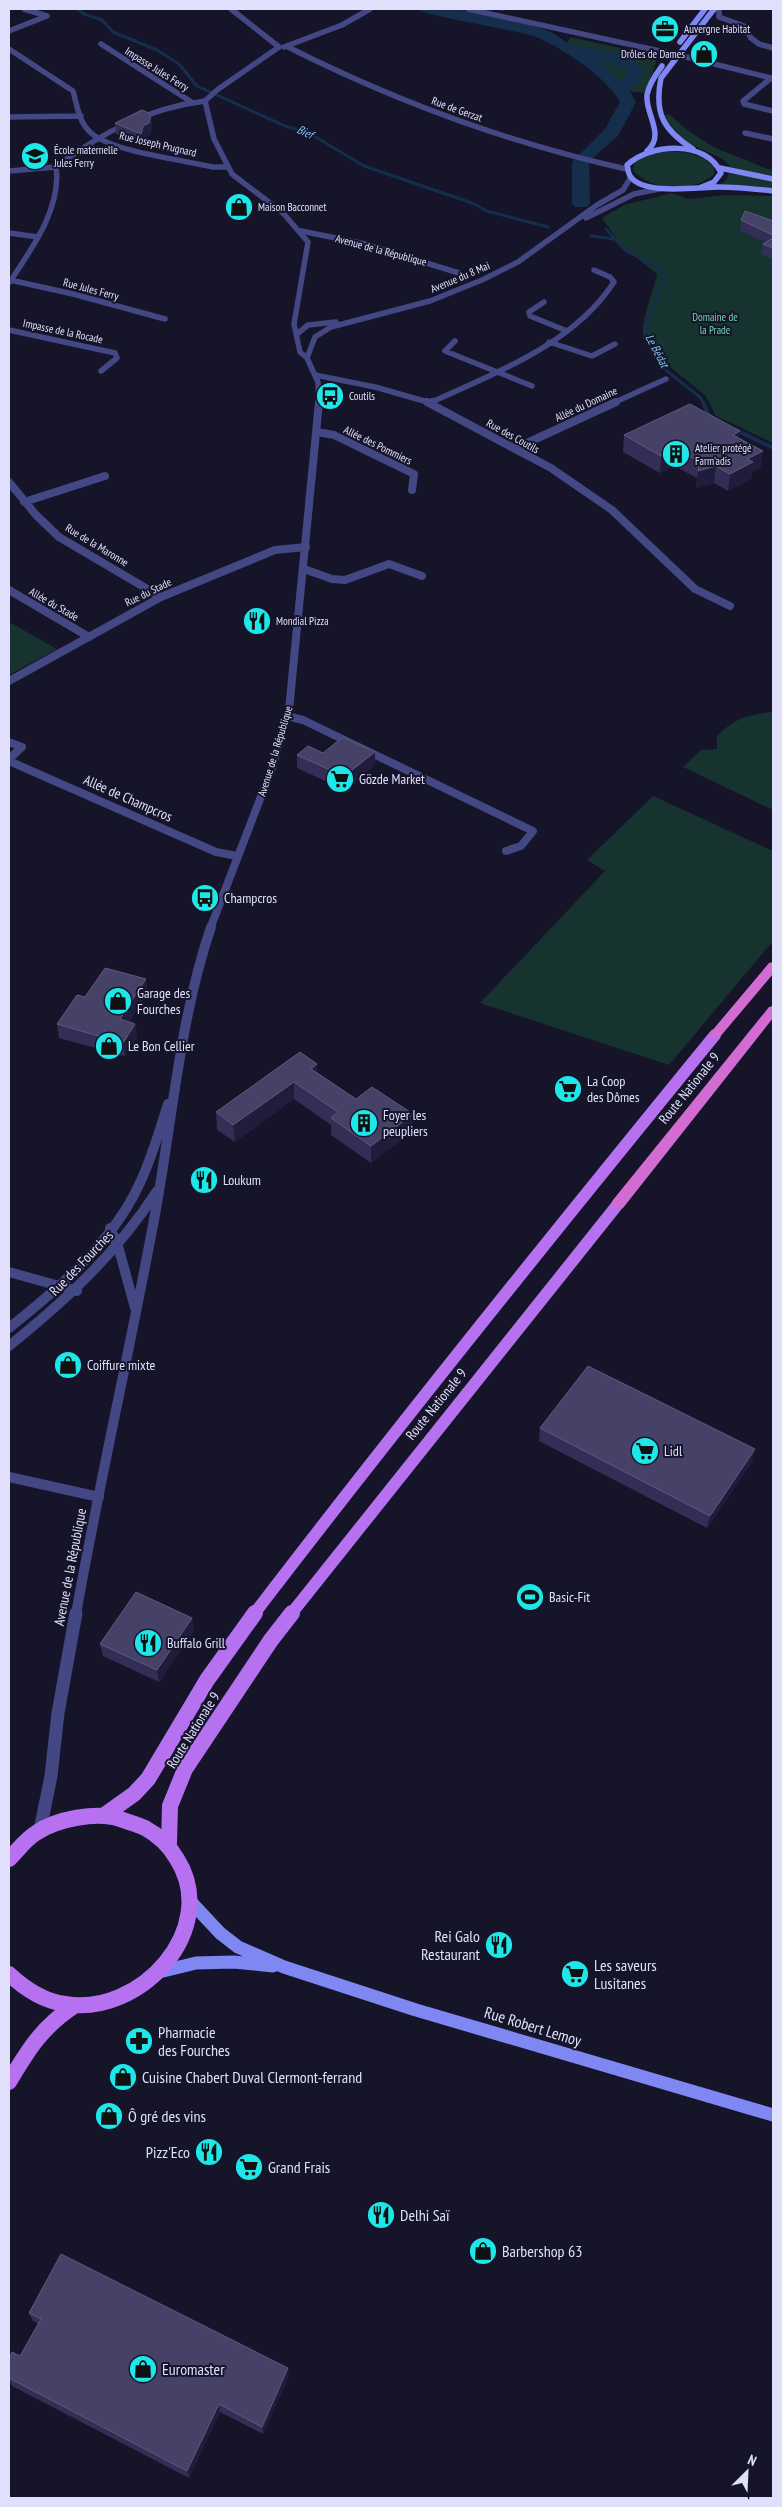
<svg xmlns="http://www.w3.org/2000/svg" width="782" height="2507" font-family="'PT Sans Narrow',sans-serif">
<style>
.green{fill:#17332f}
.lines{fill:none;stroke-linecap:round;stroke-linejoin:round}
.stream-far1{stroke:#152e4c;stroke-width:3}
.stream{stroke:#152e4c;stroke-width:4}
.river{fill:#152e4c;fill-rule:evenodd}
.minor-far2{stroke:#434783;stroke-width:5.5}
.minor-far1{stroke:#434783;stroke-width:8}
.minor{stroke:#434783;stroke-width:10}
.tertiary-far3{stroke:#434783;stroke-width:5.5}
.tertiary-far2{stroke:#434783;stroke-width:8}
.tertiary-far1{stroke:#434783;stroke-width:10}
.tertiary{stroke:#434783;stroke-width:13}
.secondary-far1{stroke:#7f87f3;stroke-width:5.5}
.secondary{stroke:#7f87f3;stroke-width:13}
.primary-far1{stroke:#b671f1;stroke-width:12}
.primary{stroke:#b671f1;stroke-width:16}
.trunk{fill:#d36cd2;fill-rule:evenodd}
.wall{fill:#332e55}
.shaded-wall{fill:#1f1c3c}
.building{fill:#464167;stroke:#5e5a7e}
.labels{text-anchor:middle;stroke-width:4;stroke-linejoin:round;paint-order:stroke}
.far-poi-label{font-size:11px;fill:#e0dffc;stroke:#151429;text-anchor:start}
.far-street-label{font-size:11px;fill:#e0dffc;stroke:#151429}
.far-park-label{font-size:11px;fill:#70d6b4;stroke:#151429}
.far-water-label{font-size:12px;font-style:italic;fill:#77c4f2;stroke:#151429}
.poi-label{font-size:14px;fill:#e0dffc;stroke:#151429;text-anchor:start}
.street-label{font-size:14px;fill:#e0dffc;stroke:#151429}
.near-poi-label{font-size:16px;fill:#e0dffc;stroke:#151429;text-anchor:start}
.near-street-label{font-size:16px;fill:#e0dffc;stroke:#151429}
</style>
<rect width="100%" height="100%" fill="#151429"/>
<path class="green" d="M 570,37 L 652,55 L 656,62 L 646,93 L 627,91 L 581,55 L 565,48 Z
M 669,114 L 686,129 L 713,147 L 773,171 L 773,178 L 730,167 L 723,159 L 686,142 L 666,120 L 664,115 Z
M 666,151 C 684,152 701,153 714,167 L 714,174 C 695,193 651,192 633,170 L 634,163 L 640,157 L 652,153 Z
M 729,173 L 773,181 L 773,189 L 721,184 L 727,179 Z
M 672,193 L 688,199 L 725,195 L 773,196 L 773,443 L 716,416 L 705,395 L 670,367 L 668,362 L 659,366 C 654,357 648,348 644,339 C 639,324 654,291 657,274 L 622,246 L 602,218 L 624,205 Z
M 9,622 L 57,649 L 9,675 Z
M 773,712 L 773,810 L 683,767 L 701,750 L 717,749 L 717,736 C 734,718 750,714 773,712 Z
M 653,796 L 773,851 L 773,941 L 669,1065 L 480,1003 L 605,871 L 587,860 Z"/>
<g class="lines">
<path class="stream-far1" d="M 78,9 L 84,14 L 102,20 L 113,32 L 157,50 L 179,64 L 197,86 L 285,126 L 309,133 L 364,166 L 472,203 L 487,211 L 548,227
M 502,10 L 504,9
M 606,229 L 625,250 L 661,269 L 664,278 L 645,327 L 667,371 L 701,398 L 703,403
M 591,236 L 615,239"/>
<path class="stream" d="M 703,402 L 710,418
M 736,430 L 773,448"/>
<path class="river" d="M 418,9 C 460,6 506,17 546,30 C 556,33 563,42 573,45 C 595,52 628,48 643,70 L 639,82 L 629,90 L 636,102 L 618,136 L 589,161 L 590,203 L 587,207 L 575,207 L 572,203 L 572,162 L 605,129 L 620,102 C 606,77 563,48 536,37 C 519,30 423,16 418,9 ZM 597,59 L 624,69 L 627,71 L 625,77 L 620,81 Z"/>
<path class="minor-far2" d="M 714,9 L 719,10 L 719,17 L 744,26 L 751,38 L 759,44 L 773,48
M 9,31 L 47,16 L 24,9
M 101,44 L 193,103
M 284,47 L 342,25 L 370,9
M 288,47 C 395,101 509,143 626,169
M 9,49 L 73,91 C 77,105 79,123 91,133 C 113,152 183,160 213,167 L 226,167
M 678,55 L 771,78 L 743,101 L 744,104 L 773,111
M 9,117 L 81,116
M 745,133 L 773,139
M 9,171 L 56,167
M 301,231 L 361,243 L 459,273
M 9,233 L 38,237
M 10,280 L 73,294 L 165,319
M 9,283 C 31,250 62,208 56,167 C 101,133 148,108 205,101
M 544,302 L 529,312 L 530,316 L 567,331
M 9,330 L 115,353 L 117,358 L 101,371
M 455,341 L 445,351 L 532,386
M 549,342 L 592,356 L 615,344
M 315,375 L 375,387 L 431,403
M 430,403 C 496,372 573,345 614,282 L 610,277 L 594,270
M 613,403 L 666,379"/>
<path class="minor-far1" d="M 427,402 L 551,468 L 612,510 L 695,589 L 730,606
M 430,403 L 432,402
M 317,432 L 334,435 L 414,474 L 412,490
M 516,448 L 616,402
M 9,482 L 36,515 L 59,537 L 161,597
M 24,502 L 105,476
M 304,569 L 332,579 L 345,580 L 389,564 L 422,576
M 9,590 L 89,637
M 9,681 L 161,597 L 275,550 L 306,547
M 287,716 L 303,720 L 533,831 L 521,846 L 506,851
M 9,742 L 22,747 L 9,759
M 9,761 L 216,852 L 237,856"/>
<path class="minor" d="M 9,1272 L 77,1291
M 9,1477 L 99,1497"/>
<path class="tertiary-far3" d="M 231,9 L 279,47 L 217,90 L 205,101 L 214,139 L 232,174 L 283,213 L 308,242 L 294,324 L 300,352 L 307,358 L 318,382 L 319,403
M 468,9 L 678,55
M 586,218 L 634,194 L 659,189
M 297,334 L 308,325 L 336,322
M 307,358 L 315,337 L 331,327 L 430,301 L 482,280 L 518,262 L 597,205 L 623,190 L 631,177"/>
<path class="tertiary-far2" d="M 210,929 L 272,768 L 289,710 L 319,402"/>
<path class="tertiary-far1" d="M 110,1228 L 118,1246 L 135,1308
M 9,1328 C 58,1289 110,1245 138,1187 C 151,1161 159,1132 168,1104
M 9,1346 C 66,1300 117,1253 157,1191
M 76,1614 C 100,1479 131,1345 156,1209 C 173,1115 180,1018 211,927"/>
<path class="tertiary" d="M 40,1830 L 51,1776 L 58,1713 L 76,1613"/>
<path class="secondary-far1" d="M 680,42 L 705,9
M 693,149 C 663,130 654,113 661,78 L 714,9
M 647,151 C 666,135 645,114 647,95 C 649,84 656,74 662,66
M 720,168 L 773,179
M 699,188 L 714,182 L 721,173 C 707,140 650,143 627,165 C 628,168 628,173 630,176 C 643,196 698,187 719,187 C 737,187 755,189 773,191"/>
<path class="secondary" d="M 191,1902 L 220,1933 L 238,1947 L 284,1967 L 416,2010 L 773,2115
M 159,1972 L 196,1963 L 234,1962 L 273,1966"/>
<path class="primary-far1" d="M 254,1614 C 404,1418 559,1226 715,1035
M 291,1614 L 618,1204"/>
<path class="primary" d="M 106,1814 L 134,1794 L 148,1779 L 207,1680 L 255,1613
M 169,1843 L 170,1806 L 185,1769 L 271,1640 L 292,1613
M 9,1859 C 18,1850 26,1839 36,1833 C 56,1819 97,1811 120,1819 C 128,1822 137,1824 145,1828 C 158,1835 170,1847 177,1859 C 221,1929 140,2017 65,2004 C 43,2001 25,1989 9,1974
M 9,2082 C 28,2050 42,2027 74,2006"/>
<path class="trunk" d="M 773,962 L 773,974 L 719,1038 L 711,1038 L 709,1035 L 711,1032 L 769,963 Z
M 773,1006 L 773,1018 L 623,1208 L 613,1208 L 611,1204 L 613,1200 L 769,1007 Z"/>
</g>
<path class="wall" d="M 151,114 L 152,126 L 150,135 L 144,138 L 142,146 L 116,134 L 115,123 Z
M 741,220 L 773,221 L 773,259 L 761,254 L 763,244 L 766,242 L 740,231 Z
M 624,435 L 739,438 L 761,468 L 752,472 L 751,479 L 728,491 L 714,483 L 696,488 L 697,478 L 674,466 L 660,473 L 623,452 Z
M 375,752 L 375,765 L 352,784 L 349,792 L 297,768 L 297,755 Z
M 148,993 L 129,1022 L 135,1024 L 137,1037 L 125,1056 L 59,1038 L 57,1024 L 85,997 Z
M 300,1052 L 318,1073 L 356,1099 L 412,1132 L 371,1163 L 331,1135 L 331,1125 L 294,1099 L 235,1142 L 217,1130 L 216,1112 Z
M 540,1428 L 752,1462 L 707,1528 L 539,1441 Z
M 192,1618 L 194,1631 L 159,1682 L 103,1656 L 100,1644 Z
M 29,2313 L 289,2376 L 263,2434 L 220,2412 L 189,2478 L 12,2386 L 11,2383 L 9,2382 L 9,2359 L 20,2356 L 38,2324 L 33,2321 Z"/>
<path class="shaded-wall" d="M 151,114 L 152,126 L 150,135 L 144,138 L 142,146 L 141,134 L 143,126 Z
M 740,431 L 738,448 L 733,435 Z
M 676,449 L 674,466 L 660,473 L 661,456 Z
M 763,451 L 761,468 L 752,472 L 751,479 L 728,491 L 730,474 L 747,459 Z
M 716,466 L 714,483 L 696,488 L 698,471 Z
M 375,752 L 375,765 L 352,784 L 349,792 L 348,778 L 352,770 Z
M 146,979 L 148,993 L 121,1033 L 120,1019 Z
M 135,1024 L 137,1037 L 125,1056 L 123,1043 Z
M 317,1064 L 318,1082 L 311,1069 Z
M 294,1082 L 294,1099 L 235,1142 L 233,1125 Z
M 413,1114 L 412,1132 L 371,1163 L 371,1146 Z
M 755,1449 L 752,1462 L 707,1528 L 710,1516 Z
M 192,1618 L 194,1631 L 159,1682 L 157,1670 Z
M 288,2368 L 289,2376 L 263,2434 L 262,2427 Z
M 219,2404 L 220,2412 L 189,2478 L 187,2471 Z"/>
<path class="building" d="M 142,110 L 151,114 L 149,123 L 143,126 L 141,134 L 115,123 Z
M 745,211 L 773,221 L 773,235 L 741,220 Z
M 773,238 L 773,248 L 763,244 Z
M 690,404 L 740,431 L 733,435 L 763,451 L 747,459 L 753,462 L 730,474 L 716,466 L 698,471 L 700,462 L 676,449 L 661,456 L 624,435 Z
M 343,737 L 375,752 L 352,770 L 348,778 L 297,755 L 308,746 L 323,753 Z
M 105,968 L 146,979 L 120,1019 L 135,1024 L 123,1043 L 57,1024 L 77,995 L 85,997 Z
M 300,1052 L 317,1064 L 311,1069 L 356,1099 L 372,1087 L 413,1114 L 371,1146 L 331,1118 L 338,1112 L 294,1082 L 233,1125 L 216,1112 Z
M 588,1366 L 755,1449 L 710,1516 L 540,1428 Z
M 136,1592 L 192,1618 L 157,1670 L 100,1644 Z
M 61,2254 L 288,2368 L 262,2427 L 219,2404 L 187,2471 L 9,2378 L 9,2359 L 12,2352 L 20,2356 L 41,2319 L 29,2313 Z"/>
<defs>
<symbol id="office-disc" viewBox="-11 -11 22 22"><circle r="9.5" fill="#1ee7e9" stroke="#151429"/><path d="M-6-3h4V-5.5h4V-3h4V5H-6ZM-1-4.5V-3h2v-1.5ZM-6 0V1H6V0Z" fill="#111"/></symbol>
<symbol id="shop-disc" viewBox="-11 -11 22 22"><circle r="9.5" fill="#1ee7e9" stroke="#151429"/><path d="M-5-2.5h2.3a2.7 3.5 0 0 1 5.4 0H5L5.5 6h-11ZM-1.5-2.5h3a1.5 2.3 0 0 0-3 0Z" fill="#111"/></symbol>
<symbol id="school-disc" viewBox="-11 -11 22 22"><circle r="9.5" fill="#1ee7e9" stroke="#151429"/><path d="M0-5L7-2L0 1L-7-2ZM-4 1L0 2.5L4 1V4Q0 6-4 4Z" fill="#111"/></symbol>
<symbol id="bus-disc" viewBox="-11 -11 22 22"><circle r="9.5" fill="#1ee7e9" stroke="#151429"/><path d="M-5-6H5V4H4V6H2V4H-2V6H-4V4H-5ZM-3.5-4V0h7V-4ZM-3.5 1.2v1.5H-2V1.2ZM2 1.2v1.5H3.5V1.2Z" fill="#111"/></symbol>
<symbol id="building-disc" viewBox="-11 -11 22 22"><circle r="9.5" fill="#1ee7e9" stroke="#151429"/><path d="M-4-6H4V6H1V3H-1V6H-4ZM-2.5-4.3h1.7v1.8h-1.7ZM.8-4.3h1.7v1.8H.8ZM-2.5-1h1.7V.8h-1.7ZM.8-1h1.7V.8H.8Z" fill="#111"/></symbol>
<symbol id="restaurant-disc" viewBox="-11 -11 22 22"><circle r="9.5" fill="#1ee7e9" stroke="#151429"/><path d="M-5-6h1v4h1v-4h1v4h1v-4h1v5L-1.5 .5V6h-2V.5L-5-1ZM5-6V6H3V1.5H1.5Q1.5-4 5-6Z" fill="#111"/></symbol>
<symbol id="supermarket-disc" viewBox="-11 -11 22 22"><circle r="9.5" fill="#1ee7e9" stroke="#151429"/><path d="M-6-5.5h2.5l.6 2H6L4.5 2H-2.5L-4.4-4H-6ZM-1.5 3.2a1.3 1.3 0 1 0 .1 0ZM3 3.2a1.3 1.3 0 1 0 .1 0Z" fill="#111"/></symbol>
<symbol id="stadium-disc" viewBox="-11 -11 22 22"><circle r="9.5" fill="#1ee7e9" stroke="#151429"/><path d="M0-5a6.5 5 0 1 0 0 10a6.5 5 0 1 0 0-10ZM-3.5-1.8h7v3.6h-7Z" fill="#111"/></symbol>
<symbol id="pharmacy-disc" viewBox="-11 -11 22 22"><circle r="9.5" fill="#1ee7e9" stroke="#151429"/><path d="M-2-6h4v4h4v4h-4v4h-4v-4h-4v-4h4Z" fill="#111"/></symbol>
</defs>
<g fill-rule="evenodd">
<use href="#office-disc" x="649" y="13" width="32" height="32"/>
<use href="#shop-disc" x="688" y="38" width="32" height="32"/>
<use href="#school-disc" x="19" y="140" width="32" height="32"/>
<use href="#shop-disc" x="223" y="191" width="32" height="32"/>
<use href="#bus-disc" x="314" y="380" width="32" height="32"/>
<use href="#building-disc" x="660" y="438" width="32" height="32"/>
<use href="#restaurant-disc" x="241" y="605" width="32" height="32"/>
<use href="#supermarket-disc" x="324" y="763" width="32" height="32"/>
<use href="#bus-disc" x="189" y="882" width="32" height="32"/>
<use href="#shop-disc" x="102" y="985" width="32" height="32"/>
<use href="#shop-disc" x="93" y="1030" width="32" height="32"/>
<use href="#supermarket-disc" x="552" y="1073" width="32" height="32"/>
<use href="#building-disc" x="348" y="1107" width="32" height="32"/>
<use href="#restaurant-disc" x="188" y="1164" width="32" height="32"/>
<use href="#shop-disc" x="52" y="1349" width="32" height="32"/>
<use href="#supermarket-disc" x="629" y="1435" width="32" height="32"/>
<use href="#stadium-disc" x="514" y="1581" width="32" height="32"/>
<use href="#restaurant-disc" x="132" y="1627" width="32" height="32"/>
<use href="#restaurant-disc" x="483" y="1929" width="32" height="32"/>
<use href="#supermarket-disc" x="559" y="1958" width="32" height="32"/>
<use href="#pharmacy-disc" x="123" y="2025" width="32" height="32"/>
<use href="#shop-disc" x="107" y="2061" width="32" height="32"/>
<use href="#shop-disc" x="93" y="2100" width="32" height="32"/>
<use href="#restaurant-disc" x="193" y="2136" width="32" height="32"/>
<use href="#supermarket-disc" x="233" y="2151" width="32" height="32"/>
<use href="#restaurant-disc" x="365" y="2199" width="32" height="32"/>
<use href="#shop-disc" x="467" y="2235" width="32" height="32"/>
<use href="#shop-disc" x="127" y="2353" width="32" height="32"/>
</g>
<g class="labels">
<g class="far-poi-label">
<text x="684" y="33">Auvergne Habitat</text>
<text x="685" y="58" text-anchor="end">Drôles de Dames</text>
<text x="54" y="154">École maternelle<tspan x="54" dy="13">Jules Ferry</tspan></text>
<text x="258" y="211">Maison Bacconnet</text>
<text x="349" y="400">Coutils</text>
<text x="695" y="452">Atelier protégé<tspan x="695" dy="13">Farm'adis</tspan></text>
<text x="276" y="625">Mondial Pizza</text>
</g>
<g class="far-street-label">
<text transform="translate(157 69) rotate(32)" y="4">Impasse Jules Ferry</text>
<text transform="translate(457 109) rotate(20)" y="4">Rue de Gerzat</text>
<text transform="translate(158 144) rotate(13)" y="4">Rue Joseph Prugnard</text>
<text transform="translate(381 250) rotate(15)" y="4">Avenue de la République</text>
<text transform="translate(460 277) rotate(-23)" y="4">Avenue du 8 Mai</text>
<text transform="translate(91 289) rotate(15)" y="4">Rue Jules Ferry</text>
<text transform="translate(63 331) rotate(12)" y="4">Impasse de la Rocade</text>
<text transform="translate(586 404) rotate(-25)" y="4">Allée du Domaine</text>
<text transform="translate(513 436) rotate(29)" y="4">Rue des Coutils</text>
<text transform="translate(378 445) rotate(26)" y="4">Allée des Pommiers</text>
<text transform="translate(97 545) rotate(31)" y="4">Rue de la Maronne</text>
<text transform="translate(148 592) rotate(-26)" y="4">Rue du Stade</text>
<text transform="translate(54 604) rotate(30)" y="4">Allée du Stade</text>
<text transform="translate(275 751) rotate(-73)" y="4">Avenue de la République</text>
</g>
<g class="far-park-label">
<text x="715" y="321">Domaine de<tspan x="715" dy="13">la Prade</tspan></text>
</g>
<g class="far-water-label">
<text transform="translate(305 132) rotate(25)" y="4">Bief</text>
<text transform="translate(657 351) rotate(62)" y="4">Le Bédat</text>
</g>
<g class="poi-label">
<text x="359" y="784">Gözde Market</text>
<text x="224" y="903">Champcros</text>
<text x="137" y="998">Garage des<tspan x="137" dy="16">Fourches</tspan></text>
<text x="128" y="1051">Le Bon Cellier</text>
<text x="587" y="1086">La Coop<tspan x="587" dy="16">des Dômes</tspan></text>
<text x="383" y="1120">Foyer les<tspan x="383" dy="16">peupliers</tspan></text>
<text x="223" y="1185">Loukum</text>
<text x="87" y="1370">Coiffure mixte</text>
<text x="664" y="1456">Lidl</text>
<text x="549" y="1602">Basic-Fit</text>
<text x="167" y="1648">Buffalo Grill</text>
</g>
<g class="street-label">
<text transform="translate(128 798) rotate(24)" y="5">Allée de Champcros</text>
<text transform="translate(689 1088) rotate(-51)" y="5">Route Nationale 9</text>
<text transform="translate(81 1263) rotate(-46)" y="5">Rue des Fourches</text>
<text transform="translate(436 1404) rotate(-51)" y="5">Route Nationale 9</text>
<text transform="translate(70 1567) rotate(-79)" y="5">Avenue de la République</text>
<text transform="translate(193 1730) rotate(-58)" y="5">Route Nationale 9</text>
</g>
<g class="near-poi-label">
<text x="480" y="1942" text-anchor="end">Rei Galo<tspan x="480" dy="18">Restaurant</tspan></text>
<text x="594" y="1971">Les saveurs<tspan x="594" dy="18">Lusitanes</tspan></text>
<text x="158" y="2038">Pharmacie<tspan x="158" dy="18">des Fourches</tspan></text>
<text x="142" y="2083">Cuisine Chabert Duval Clermont-ferrand</text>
<text x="128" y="2122">Ô gré des vins</text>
<text x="190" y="2158" text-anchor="end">Pizz'Eco</text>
<text x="268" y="2173">Grand Frais</text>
<text x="400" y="2221">Delhi Saï</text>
<text x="502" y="2257">Barbershop 63</text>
<text x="162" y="2375">Euromaster</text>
</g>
<g class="near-street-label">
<text transform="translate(533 2026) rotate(17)" y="6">Rue Robert Lemoy</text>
</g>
</g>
<rect width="782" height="2507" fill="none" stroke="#e0dffc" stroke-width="20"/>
<g transform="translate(747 2472) rotate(24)" stroke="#151429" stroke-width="4" paint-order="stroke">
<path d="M0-4L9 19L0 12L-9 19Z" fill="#e0dffc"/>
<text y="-8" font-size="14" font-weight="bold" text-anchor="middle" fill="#e0dffc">N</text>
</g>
</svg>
